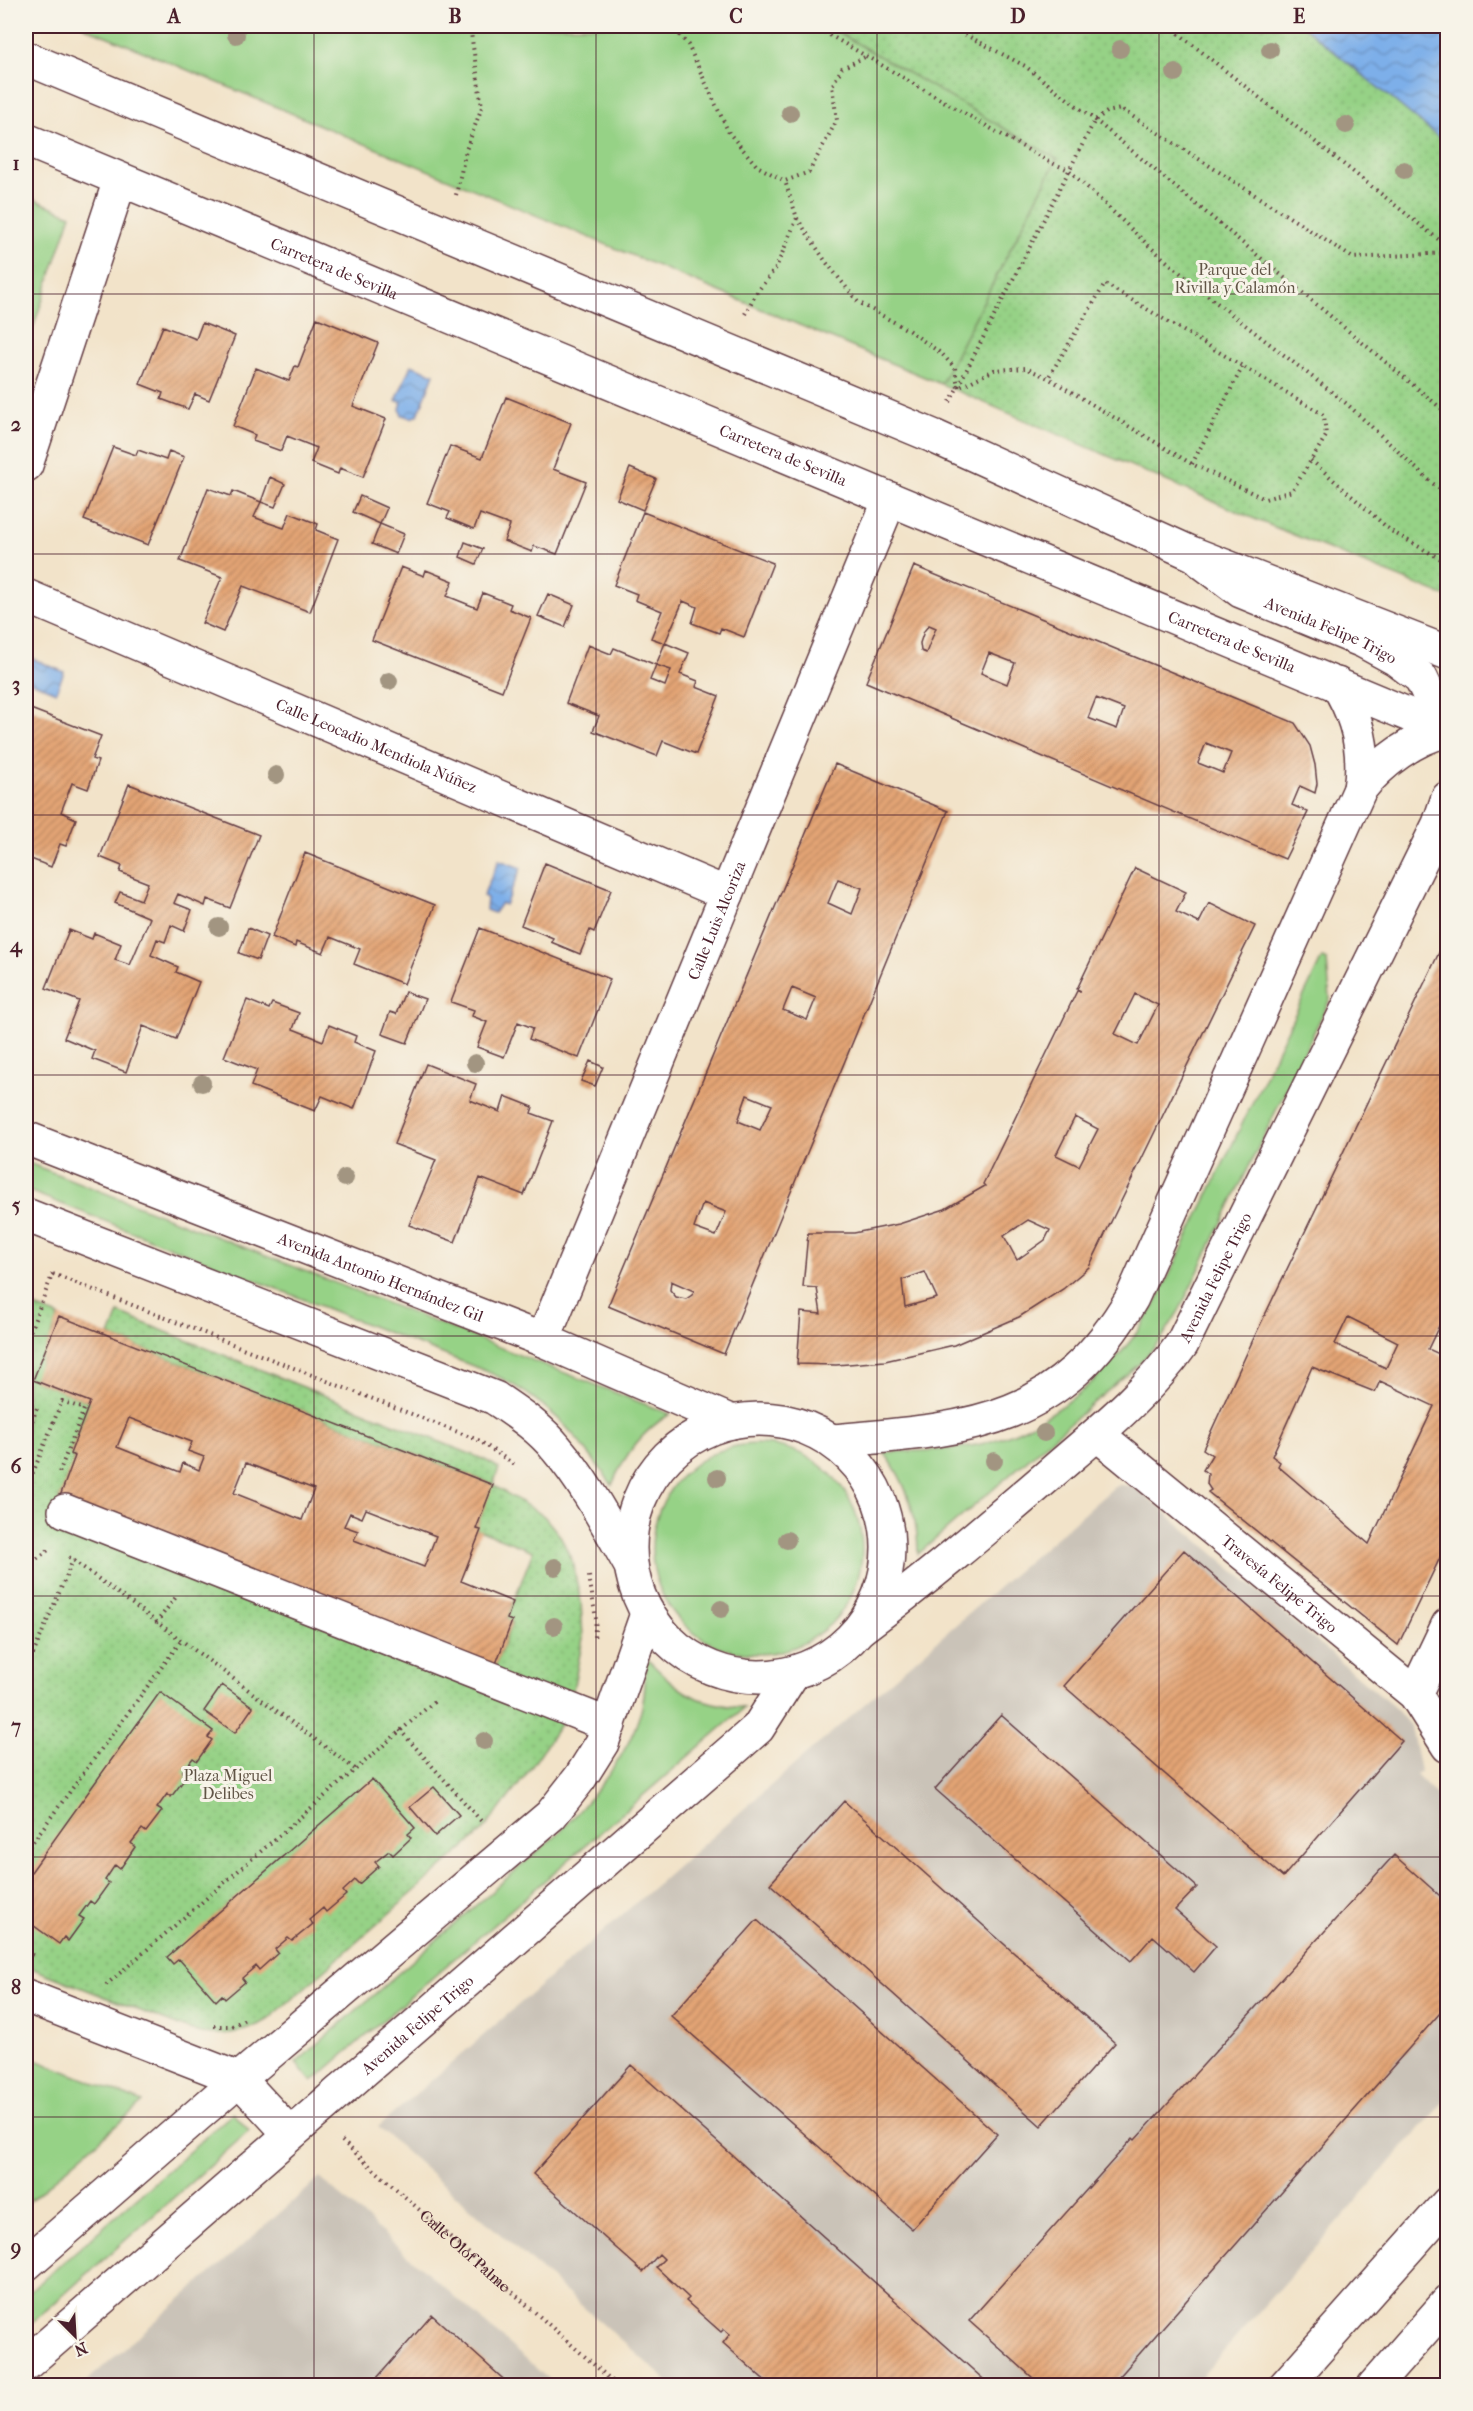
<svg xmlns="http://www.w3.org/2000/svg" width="1473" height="2411" font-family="'IM FELL French Canon',serif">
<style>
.industrial{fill:#cac3b8}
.grass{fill:#96d286;stroke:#707858;stroke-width:1.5}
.park{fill:url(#park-dots);stroke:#707858;stroke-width:1.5}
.water{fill:url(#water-waves);stroke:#64678a;stroke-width:1.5}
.building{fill:url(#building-hatch);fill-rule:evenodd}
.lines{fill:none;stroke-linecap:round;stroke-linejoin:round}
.street-casing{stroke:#633c43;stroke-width:36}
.highway-casing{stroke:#633c43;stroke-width:36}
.path{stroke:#633c43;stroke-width:4;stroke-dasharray:1.5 4.5;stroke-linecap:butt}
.street{stroke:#fff;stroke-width:33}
.highway{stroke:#fff;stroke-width:33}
.tree{fill:#a29581}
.grid{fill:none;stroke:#4a1f2b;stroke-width:1.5;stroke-opacity:0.55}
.labels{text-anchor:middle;stroke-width:6;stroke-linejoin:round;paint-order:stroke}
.street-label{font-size:16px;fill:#4a1f2b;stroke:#f7f3e8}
.park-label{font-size:16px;fill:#615546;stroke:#f7f3e8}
.neatline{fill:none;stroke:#4a1f2b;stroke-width:2}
.grid-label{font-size:20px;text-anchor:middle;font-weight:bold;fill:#4a1f2b}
</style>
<defs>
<pattern id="park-dots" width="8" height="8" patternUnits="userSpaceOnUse" patternTransform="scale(1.5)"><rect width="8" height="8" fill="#96d286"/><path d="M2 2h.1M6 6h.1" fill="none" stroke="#83b474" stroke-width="1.8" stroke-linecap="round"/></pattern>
<pattern id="water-waves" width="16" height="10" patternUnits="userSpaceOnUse" patternTransform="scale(1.5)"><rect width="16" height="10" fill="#7dafe9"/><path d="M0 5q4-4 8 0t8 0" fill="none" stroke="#688ebd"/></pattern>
<pattern id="building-hatch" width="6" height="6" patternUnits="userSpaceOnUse" patternTransform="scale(1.5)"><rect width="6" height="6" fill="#e3a475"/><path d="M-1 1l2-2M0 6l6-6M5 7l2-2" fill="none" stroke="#ba8560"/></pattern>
</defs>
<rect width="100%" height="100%" fill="#f7f3e8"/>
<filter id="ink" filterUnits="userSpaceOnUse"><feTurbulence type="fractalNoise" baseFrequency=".0167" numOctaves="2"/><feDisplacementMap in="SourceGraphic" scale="12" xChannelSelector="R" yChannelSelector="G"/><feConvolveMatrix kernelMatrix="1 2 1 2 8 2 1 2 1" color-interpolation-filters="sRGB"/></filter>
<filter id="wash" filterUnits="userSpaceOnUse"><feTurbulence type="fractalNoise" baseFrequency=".008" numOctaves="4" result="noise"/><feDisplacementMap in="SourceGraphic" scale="24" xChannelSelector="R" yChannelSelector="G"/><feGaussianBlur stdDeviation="1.35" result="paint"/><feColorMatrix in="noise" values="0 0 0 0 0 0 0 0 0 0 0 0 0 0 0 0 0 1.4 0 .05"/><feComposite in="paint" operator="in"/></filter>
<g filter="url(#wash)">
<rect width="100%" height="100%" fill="#f2e3c9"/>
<path class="industrial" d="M 1119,1485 L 1132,1486 L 1139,1490 L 1396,1709 L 1411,1727 L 1420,1771 L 1416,1774 L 1447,1806 L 1447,2098 L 1194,2385 L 672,2385 L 378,2127 L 1113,1488 Z
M 320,2178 L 555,2385 L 81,2386 Z"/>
<path class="grass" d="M 82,26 L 930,26 L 1057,159 L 941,384 Z
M 26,196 L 71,215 L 26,349 Z
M 1322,958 L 1327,960 L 1330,999 L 1179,1311 L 1162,1338 L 1140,1363 L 918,1554 C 918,1516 907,1483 884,1452 C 917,1451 953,1451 985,1443 C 1056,1423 1118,1368 1155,1305 Z
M 26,1162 L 670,1414 C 642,1431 624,1455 612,1485 C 576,1434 547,1398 488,1372 L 26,1190 Z
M652 1549a105 105 0 1 1 210 0a105 105 0 1 1-210 0Z
M 646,1658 C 681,1693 694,1703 744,1708 L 312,2082 L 296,2063 L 563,1829 C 594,1794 626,1760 640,1714 C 646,1697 645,1676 646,1658 Z
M 26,2056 L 143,2102 L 26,2204 Z
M 233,2113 L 249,2131 L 26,2328 L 26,2295 Z"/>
<path class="park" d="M 827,26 L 1303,26 L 1447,144 L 1447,597 L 1257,520 L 941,384 L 1057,159 Z
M 26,1304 L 59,1316 L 34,1380 L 90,1402 L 70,1454 L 75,1456 L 59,1499 L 494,1669 L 512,1622 L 507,1619 L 533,1551 L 476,1529 L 492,1484 L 110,1336 L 119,1313 L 485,1460 L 499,1468 L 493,1485 L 544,1516 L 561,1537 L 572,1561 L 581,1602 L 583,1638 L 569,1711 L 526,1775 L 482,1832 L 269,2019 C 247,2033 217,2038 192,2031 L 26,1966 Z"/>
<path class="water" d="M 1303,26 L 1447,26 L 1447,144 Z
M 411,365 L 434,374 L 418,415 L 411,418 L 402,415 L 400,409 L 402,402 L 396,401 Z
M 26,656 L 64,672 L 56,692 L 26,680 Z
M 499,860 L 521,868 L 505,905 L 501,903 L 494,913 L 486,910 L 487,898 L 483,896 Z"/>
<g id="blocks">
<path class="building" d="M 317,318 L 378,343 L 353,406 L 386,419 L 363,477 L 340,468 L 338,474 L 311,463 L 317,448 L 287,436 L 281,451 L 253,441 L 255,435 L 233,426 L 256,368 L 289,381 L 295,366 L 298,367 Z
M 202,323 L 235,336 L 209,400 L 195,394 L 188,409 L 161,399 L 163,393 L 140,384 L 163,326 L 196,339 Z
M 506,397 L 571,423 L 553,469 L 586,482 L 557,554 L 534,546 L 532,552 L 504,541 L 510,525 L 480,514 L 474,529 L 447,518 L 450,512 L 427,503 L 450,446 L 482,458 Z
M 113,447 L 136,455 L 138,450 L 166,460 L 169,451 L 184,457 L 148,545 L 84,520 Z
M 630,468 L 656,479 L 643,510 L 617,499 Z
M 270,477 L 285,484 L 275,507 L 261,502 Z
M 208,488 L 231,496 L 233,491 L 261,502 L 254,517 L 269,523 L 284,528 L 290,513 L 318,524 L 316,530 L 338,539 L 310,612 L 243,586 L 223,632 L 202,623 L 222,577 L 180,561 Z
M 360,496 L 387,508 L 380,524 L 353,512 Z
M 643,512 L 773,563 L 744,637 L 721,628 L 719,633 L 692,623 L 697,607 L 683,601 L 665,643 L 651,638 L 662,611 L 635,600 L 637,594 L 614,585 Z
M 380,524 L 404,534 L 396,554 L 372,544 Z
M 465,542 L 483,549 L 476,564 L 460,557 Z
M 914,566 L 1295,723 L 1310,746 L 1315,765 L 1317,784 L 1315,793 L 1300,786 L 1292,805 L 1308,812 L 1285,859 L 866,682 ZM 929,625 L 936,628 L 926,653 L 921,651 L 920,643 L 924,631 ZM 989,653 L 1015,663 L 1007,684 L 981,673 ZM 1096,698 L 1124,709 L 1117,729 L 1088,718 ZM 1206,743 L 1231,753 L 1223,773 L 1198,763 Z
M 401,567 L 424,576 L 426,570 L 453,581 L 447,596 L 477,608 L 483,593 L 511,604 L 509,609 L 531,618 L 502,691 L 372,640 Z
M 548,594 L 574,605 L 565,627 L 538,616 Z
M 665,643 L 689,653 L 680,674 L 698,681 L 696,687 L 719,696 L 696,754 L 663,741 L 657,756 L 624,743 L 593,731 L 599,716 L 566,703 L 588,645 L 611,654 L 614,648 L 656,665 L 650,680 L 665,686 L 671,670 L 656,665 Z
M 28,708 L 101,736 L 92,759 L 98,761 L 88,789 L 72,783 L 61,812 L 76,819 L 66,846 L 60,844 L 51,867 L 26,857 L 26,714 Z
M 835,764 L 948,811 L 724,1354 L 608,1306 ZM 838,879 L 862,888 L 852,914 L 828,903 ZM 792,988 L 816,998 L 807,1020 L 783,1010 ZM 747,1095 L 772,1105 L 760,1130 L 738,1121 ZM 703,1203 L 726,1212 L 716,1236 L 694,1228 ZM 671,1281 L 694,1291 L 692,1295 L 686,1299 L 676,1297 L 670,1290 Z
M 129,784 L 259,835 L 230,908 L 207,899 L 205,906 L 178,894 L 174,903 L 192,910 L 184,931 L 171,925 L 165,942 L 157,939 L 151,955 L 178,967 L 176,972 L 199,982 L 176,1039 L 143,1026 L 126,1072 L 92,1059 L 95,1051 L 64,1038 L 79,1001 L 46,988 L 69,930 L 92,939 L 94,933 L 121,944 L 115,960 L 130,965 L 150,918 L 115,903 L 120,892 L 141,900 L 148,883 L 120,872 L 122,866 L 100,857 Z
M 305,853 L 435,905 L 404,984 L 354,964 L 360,949 L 330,937 L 323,953 L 296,942 L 295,947 L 272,937 Z
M 545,863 L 611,890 L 594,932 L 590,930 L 580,954 L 551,942 L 553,938 L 521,925 Z
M 1135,868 L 1186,892 L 1176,912 L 1199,923 L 1209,903 L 1255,926 L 1089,1267 L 1063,1289 L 1019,1317 L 954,1345 L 885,1361 L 836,1365 L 797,1364 L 801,1312 L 821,1314 L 817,1288 L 803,1287 L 808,1233 L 854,1233 L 899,1224 L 945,1209 L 985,1186 L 983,1184 L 1077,991 L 1081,991 L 1077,989 ZM 1135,994 L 1158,1005 L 1138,1045 L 1115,1034 ZM 1075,1117 L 1098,1129 L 1079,1166 L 1056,1155 ZM 1028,1220 L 1050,1230 L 1045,1240 L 1017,1260 L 1004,1236 ZM 925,1272 L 937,1298 L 905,1307 L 902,1280 Z
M 248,928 L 267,936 L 258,960 L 239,953 Z
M 480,928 L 610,979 L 579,1058 L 529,1039 L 533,1028 L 518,1022 L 504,1057 L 477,1047 L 487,1022 L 472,1016 L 474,1010 L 451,1002 Z
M 1448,934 L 1448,1307 L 1428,1349 L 1448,1358 L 1448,1365 L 1443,1376 L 1448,1378 L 1448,1541 L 1398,1645 L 1208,1492 L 1211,1490 L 1207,1484 L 1208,1474 L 1203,1470 L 1212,1455 L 1203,1449 L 1252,1342 ZM 1348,1317 L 1398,1342 L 1386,1368 L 1335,1344 ZM 1312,1367 L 1375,1392 L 1380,1381 L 1434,1406 L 1369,1544 L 1278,1466 L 1280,1462 L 1272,1456 Z
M 405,992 L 425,999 L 407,1043 L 382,1034 L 390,1012 L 396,1014 Z
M 247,1000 L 269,1009 L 272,1003 L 299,1013 L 293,1029 L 323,1041 L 329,1025 L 356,1036 L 354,1042 L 376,1051 L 354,1109 L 322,1096 L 315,1111 L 251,1086 L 257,1070 L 224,1057 Z
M 590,1061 L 603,1067 L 595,1086 L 581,1081 Z
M 426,1064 L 476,1084 L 470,1100 L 500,1112 L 505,1096 L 533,1107 L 531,1113 L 553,1121 L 524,1195 L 480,1178 L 455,1242 L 409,1225 L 436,1160 L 394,1144 Z
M 59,1316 L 493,1485 L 476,1529 L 481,1530 L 461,1581 L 513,1602 L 507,1619 L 512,1621 L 494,1669 L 59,1499 L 75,1456 L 70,1454 L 90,1402 L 33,1380 ZM 129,1418 L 192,1442 L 188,1451 L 204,1457 L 199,1470 L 183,1463 L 180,1472 L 117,1447 ZM 246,1463 L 314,1489 L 302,1520 L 234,1493 ZM 366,1509 L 436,1536 L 424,1567 L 354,1540 L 358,1531 L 344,1526 L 350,1513 L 362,1518 Z
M 1184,1550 L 1402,1741 L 1283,1877 L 1064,1686 Z
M 222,1685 L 253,1707 L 235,1733 L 204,1711 Z
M 160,1692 L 213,1731 L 208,1737 L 212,1740 L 197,1761 L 193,1758 L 182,1772 L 187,1776 L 171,1797 L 167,1794 L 157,1808 L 162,1811 L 146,1832 L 142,1829 L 131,1843 L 135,1847 L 120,1869 L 115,1865 L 105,1880 L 109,1883 L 94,1904 L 90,1901 L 79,1916 L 84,1919 L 68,1941 L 64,1937 L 59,1944 L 26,1920 L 26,1879 Z
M 1001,1715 L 1197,1887 L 1175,1910 L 1216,1946 L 1194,1972 L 1153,1936 L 1131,1961 L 935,1789 Z
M 372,1779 L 415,1828 L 408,1834 L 411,1838 L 393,1855 L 389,1851 L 375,1862 L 379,1866 L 359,1884 L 355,1880 L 343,1891 L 346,1895 L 326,1912 L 323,1908 L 309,1920 L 313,1924 L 292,1941 L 288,1938 L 275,1949 L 278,1953 L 259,1970 L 256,1966 L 242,1978 L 245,1982 L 225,1999 L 222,1995 L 216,2001 L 179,1959 L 173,1964 L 167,1957 Z
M 434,1787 L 459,1815 L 435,1836 L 410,1807 Z
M 844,1801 L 1115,2043 L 1041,2126 L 770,1884 Z
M 1394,1855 L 1448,1903 L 1448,2004 L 1111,2386 L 1042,2386 L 969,2321 L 1133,2138 L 1135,2140 Z
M 757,1920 L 997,2134 L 912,2229 L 671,2016 Z
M 631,2065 L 991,2386 L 771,2386 L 723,2343 L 730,2334 L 724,2329 L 721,2332 L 686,2301 L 689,2298 L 656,2267 L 664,2259 L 659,2254 L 643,2272 L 533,2174 Z
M 432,2315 L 511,2386 L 370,2386 Z"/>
</g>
</g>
<g filter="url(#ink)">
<use href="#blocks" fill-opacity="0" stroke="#633c43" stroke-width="1.5"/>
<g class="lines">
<defs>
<g id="street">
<path d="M 26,465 L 120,180"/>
<path id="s2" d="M 1201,561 L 1241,591 L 1363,641 L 1396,659 L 1421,678 L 1448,735"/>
<path id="s3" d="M 26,596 L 727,894"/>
<path d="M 1337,684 C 1358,717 1366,751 1360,789"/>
<path id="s4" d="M 26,1138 L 543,1340 L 732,1422"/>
<path d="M 26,1215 L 495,1398 C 517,1413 539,1427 556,1448 C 586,1483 608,1526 631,1566"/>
<path id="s5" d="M 543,1340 L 890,499"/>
<circle cx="759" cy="1548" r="129"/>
<path id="s6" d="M 1097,1434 L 1415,1694 L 1448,1746"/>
<path d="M 832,1441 C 966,1429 1057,1427 1132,1298 L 1360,789 C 1381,762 1414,738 1448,730"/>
<path d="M 65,1511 L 609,1725"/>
<path id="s7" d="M 861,1628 C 926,1580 987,1528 1049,1475 C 1095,1435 1147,1394 1182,1344 L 1439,824 L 1448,798"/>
<path d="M 1415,1694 L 1448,1625"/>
<path d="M 26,1996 L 239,2079 L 290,2134"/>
<path d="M 26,2264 L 239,2079 L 551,1815 L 580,1778 L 602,1743 L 647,1614"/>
<path id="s8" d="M 26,2364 L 758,1728 L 793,1673"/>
</g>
<g id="highway">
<path d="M 26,58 L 933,436 L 1191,553 L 1448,653"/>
<path id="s9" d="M 26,140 L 1448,731"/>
<path d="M 1285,2386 L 1448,2203"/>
<path d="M 1374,2386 L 1448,2302"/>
</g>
</defs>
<use href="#street" class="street-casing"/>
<use href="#highway" class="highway-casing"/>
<g class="path">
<path d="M 672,26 L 688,45 L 729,133 L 757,166 L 785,181 L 809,172 L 837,120 L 832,86 L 842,68 L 865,57"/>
<path d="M 814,26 L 1047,161 L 1069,170 L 1148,245 L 1199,289 L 1347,404 L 1432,483 L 1448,494"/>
<path d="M 949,26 L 1025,66 L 1095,120 L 1448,414"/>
<path d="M 1169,26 L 1448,247"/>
<path d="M 456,195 L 466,150 L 482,107 L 471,33 L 473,26"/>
<path d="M 797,218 L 826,262 L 858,302 L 908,330 L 942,354 L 955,368 L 958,388 L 994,370 L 1026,368 L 1048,378 L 1192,464 L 1265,499 L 1292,491 L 1326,436 L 1324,415 L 1105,284 L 1048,378"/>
<path d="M 745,314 L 757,292 L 776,268 L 797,218 L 785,181"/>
<path d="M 950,402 L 1095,120 L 1107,112 L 1121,109 L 1353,258 L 1448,253"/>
<path d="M 1311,460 L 1391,531 L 1448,563"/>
<path d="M 1192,464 L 1243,366"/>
<path d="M 53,1274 L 478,1440 L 515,1465"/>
<path d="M 26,1342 L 53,1273"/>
<path d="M 26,1404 L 37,1408 L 26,1437"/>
<path d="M 26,1490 L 62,1401 L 84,1409 L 59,1473"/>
<path d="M 69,1557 L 355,1769"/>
<path d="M 26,1563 L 35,1560 L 51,1548"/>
<path d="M 589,1576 L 596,1619 L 594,1640"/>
<path d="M 156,1623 L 176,1597"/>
<path d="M 26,1671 L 73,1560"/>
<path d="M 400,1730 L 481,1821"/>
<path d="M 26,1851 L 181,1641"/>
<path d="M 26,1952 L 34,1956"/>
<path d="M 106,1985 L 436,1700"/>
<path d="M 214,2026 L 232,2026 L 247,2018"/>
<path id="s1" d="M 342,2141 L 618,2386"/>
</g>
<use href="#street" class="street"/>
<use href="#highway" class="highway"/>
</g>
<g class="tree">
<circle cx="236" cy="35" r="9"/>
<circle cx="1120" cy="49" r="9"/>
<circle cx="1270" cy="50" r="9"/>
<circle cx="1175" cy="73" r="9"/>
<circle cx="790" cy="113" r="9"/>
<circle cx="1346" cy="125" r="9"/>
<circle cx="1404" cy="170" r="9"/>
<circle cx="389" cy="681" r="9"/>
<circle cx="276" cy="775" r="9"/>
<circle cx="219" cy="927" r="9"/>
<circle cx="475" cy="1063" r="9"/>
<circle cx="202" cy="1083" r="9"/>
<circle cx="345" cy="1178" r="9"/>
<circle cx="1044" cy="1433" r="9"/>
<circle cx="994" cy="1461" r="9"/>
<circle cx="717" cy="1478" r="9"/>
<circle cx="787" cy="1540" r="9"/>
<circle cx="555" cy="1567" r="9"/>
<circle cx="721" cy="1609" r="9"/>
<circle cx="554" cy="1626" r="9"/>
<circle cx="484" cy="1741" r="9"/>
</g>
</g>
<path class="grid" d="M 314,26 L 314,2386M 596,26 L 596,2386M 877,26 L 877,2386M 1159,26 L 1159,2386M 26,294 L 1448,294M 26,554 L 1448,554M 26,815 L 1448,815M 26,1075 L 1448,1075M 26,1336 L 1448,1336M 26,1596 L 1448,1596M 26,1857 L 1448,1857M 26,2117 L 1448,2117"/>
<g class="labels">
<g class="street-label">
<text dy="6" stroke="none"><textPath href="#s9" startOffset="334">Carretera de Sevilla</textPath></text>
<text dy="6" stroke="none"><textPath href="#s9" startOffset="820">Carretera de Sevilla</textPath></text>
<text dy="6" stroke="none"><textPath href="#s2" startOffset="148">Avenida Felipe Trigo</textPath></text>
<text dy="6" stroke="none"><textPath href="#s9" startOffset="1306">Carretera de Sevilla</textPath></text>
<text dy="6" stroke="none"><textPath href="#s3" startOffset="381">Calle Leocadio Mendiola Núñez</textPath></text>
<text dy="6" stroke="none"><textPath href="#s5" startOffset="454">Calle Luis Alcoriza</textPath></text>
<text dy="6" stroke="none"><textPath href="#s7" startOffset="504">Avenida Felipe Trigo</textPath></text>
<text dy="6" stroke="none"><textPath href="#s4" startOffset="381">Avenida Antonio Hernández Gil</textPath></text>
<text dy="6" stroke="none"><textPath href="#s6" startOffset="236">Travesía Felipe Trigo</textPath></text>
<text dy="6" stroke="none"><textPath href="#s8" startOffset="518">Avenida Felipe Trigo</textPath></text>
<text dy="6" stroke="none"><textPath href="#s1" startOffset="165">Calle Olof Palme</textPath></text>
</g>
<g class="park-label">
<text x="1235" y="275">Parque del<tspan x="1235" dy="18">Rivilla y Calamón</tspan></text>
<text x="228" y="1781">Plaza Miguel<tspan x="228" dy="18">Delibes</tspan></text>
</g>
</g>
<rect width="1473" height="2411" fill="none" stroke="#f7f3e8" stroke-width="66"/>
<g transform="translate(75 2336) rotate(156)" stroke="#f7f3e8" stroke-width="4.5" paint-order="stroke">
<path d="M0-4.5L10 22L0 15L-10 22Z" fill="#4a1f2b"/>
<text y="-9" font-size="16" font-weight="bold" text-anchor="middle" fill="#4a1f2b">N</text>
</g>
<rect x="33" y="33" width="1407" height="2345" class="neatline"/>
<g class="grid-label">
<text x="174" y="23">A</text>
<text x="455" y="23">B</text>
<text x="736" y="23">C</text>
<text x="1018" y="23">D</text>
<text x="1299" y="23">E</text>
<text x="16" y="170">1</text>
<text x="16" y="431">2</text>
<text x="16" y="691">3</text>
<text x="16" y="952">4</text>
<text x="16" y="1212">5</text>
<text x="16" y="1473">6</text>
<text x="16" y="1733">7</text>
<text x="16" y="1994">8</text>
<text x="16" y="2255">9</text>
</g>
</svg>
